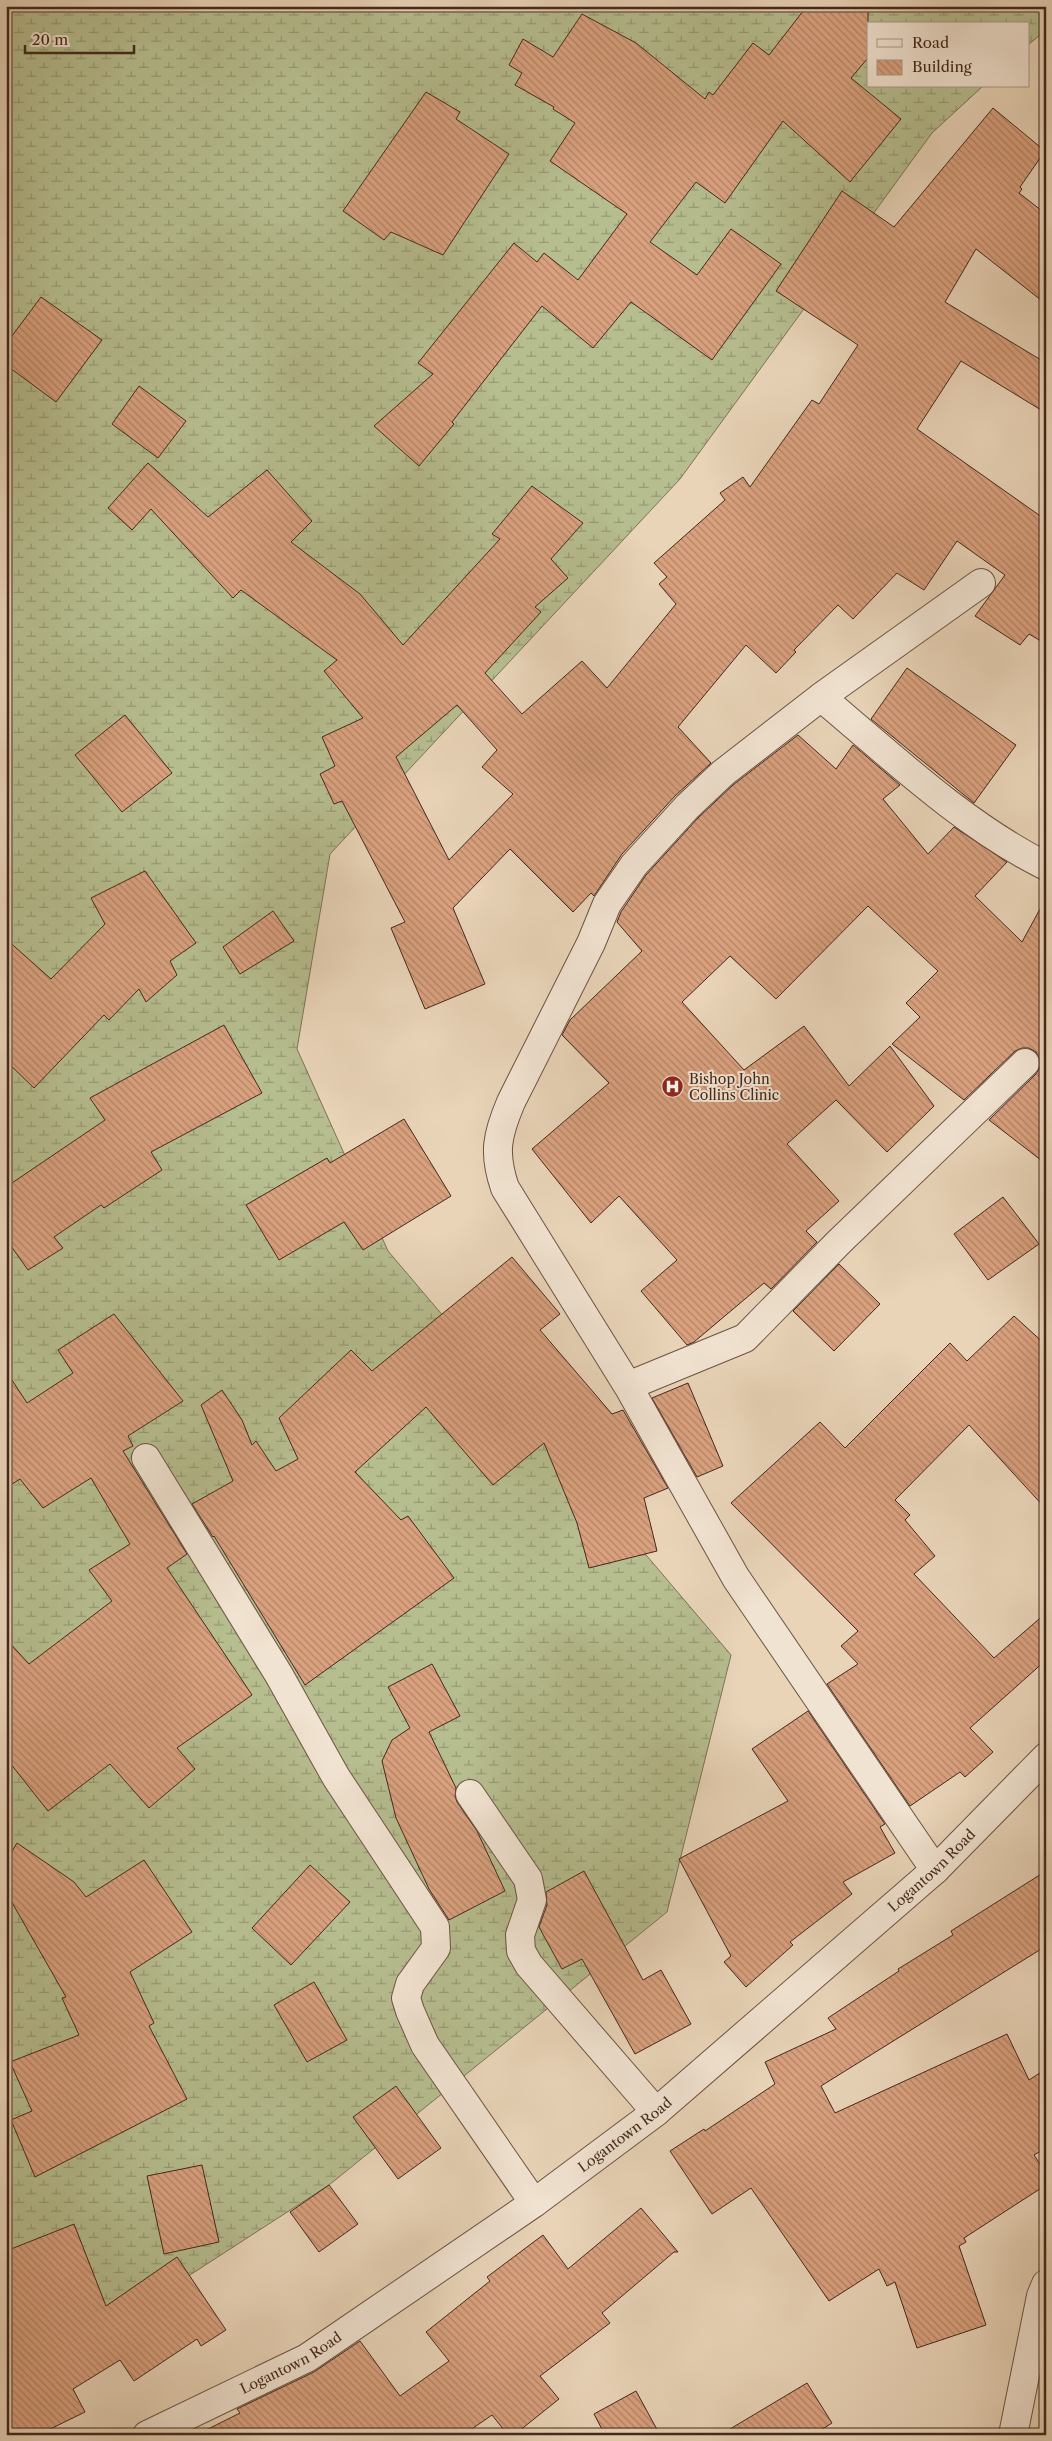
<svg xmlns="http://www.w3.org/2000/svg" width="1052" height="2441" font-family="'Libre Caslon Text',serif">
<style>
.wetland{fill:url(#wetland-marsh);stroke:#7d7256}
.building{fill:url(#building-back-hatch);stroke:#44281c;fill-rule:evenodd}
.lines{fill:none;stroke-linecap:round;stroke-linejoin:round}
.minor-casing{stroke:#6d5343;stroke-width:30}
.tertiary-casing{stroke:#6d5343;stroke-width:30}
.minor{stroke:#f1e3d1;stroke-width:28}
.tertiary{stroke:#f1e3d1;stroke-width:28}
.labels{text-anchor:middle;stroke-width:4;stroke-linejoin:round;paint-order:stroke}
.poi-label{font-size:14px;fill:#44281c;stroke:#f1e3d1;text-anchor:start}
.street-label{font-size:14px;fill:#44281c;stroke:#f1e3d1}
</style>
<defs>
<pattern id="wetland-marsh" width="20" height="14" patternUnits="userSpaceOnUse" patternTransform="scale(1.25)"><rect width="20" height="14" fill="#b6bd8f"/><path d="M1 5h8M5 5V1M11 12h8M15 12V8" fill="none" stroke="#969a74"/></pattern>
<pattern id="building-back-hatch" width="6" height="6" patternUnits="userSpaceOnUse" patternTransform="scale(1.25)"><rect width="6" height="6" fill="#daa17f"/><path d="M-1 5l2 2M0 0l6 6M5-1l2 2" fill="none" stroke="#b28367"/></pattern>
</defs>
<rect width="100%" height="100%" fill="#e9d4b8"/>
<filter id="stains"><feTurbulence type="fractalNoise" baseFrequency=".004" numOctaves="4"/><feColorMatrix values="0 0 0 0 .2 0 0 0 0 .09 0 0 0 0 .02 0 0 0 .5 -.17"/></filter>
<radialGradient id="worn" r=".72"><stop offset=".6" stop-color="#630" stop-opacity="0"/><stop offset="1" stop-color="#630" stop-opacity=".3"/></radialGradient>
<path class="wetland" d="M 6,6 L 1046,6 L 1046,30 L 1028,45 L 1028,24 L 868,24 L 868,86 L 983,86 L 932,133 L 680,479 L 330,854 L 297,1049 L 388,1251 L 731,1655 L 667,1912 L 329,2185 L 6,2394 Z"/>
<path class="building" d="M 807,6 L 868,6 L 868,58 L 851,78 L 901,119 L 850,182 L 783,121 L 725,203 L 696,182 L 650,242 L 697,275 L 731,229 L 781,264 L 712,360 L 631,302 L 593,348 L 542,306 L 452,422 L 454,424 L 419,466 L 374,426 L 433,374 L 418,363 L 514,243 L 537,262 L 544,253 L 578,280 L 627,214 L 550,161 L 575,123 L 553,109 L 554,107 L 515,85 L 522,73 L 509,65 L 523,39 L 553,57 L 582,14 L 636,43 L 705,99 L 709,92 L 713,95 L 753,43 L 769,55 Z
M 426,92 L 460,112 L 456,119 L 509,154 L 443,255 L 391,232 L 384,240 L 343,211 Z
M 993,108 L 1045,151 L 1020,187 L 1022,189 L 1019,193 L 1046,214 L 1046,304 L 976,249 L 945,302 L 1046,363 L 1046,413 L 961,361 L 917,429 L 1046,520 L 1046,644 L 1029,634 L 1020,645 L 975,616 L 1005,575 L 957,541 L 924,590 L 897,573 L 853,619 L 838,605 L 794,650 L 796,652 L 776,673 L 746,645 L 678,727 L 711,763 L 675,796 L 622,854 L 594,896 L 591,893 L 573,912 L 510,849 L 453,908 L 485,984 L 425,1009 L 391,928 L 405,922 L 342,801 L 334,804 L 320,774 L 335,766 L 322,737 L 363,718 L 324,671 L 337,660 L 241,590 L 233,598 L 151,509 L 132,530 L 108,508 L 148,463 L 208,517 L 267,470 L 312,521 L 291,542 L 360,594 L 403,645 L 500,539 L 492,534 L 532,486 L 583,523 L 551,559 L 568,578 L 535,607 L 541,612 L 485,673 L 522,714 L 582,661 L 607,688 L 676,604 L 659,584 L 667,577 L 654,563 L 725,500 L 720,493 L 743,477 L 750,487 L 812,400 L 819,404 L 858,345 L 776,291 L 842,191 L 894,227 ZM 457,705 L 497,750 L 482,767 L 513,794 L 449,860 L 396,757 Z
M 41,297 L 102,340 L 56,402 L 6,365 L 6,344 Z
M 139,386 L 186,421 L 158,458 L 112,424 Z
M 907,668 L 1016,745 L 974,803 L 871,719 Z
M 125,715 L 172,773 L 122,812 L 75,755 Z
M 798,735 L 836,769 L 853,745 L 900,785 L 883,799 L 928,854 L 954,827 L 1007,862 L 975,896 L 1022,942 L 1046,898 L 1046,1164 L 989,1120 L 1036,1074 L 1040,1067 L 1040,1060 L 1036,1052 L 1029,1048 L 1022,1048 L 1015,1051 L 964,1100 L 892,1044 L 920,1017 L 906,1003 L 938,971 L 868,906 L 776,999 L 730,956 L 682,1002 L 744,1070 L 804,1026 L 849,1086 L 890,1046 L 934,1106 L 887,1152 L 836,1100 L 787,1144 L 839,1201 L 806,1231 L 817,1242 L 771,1289 L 764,1283 L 694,1342 L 687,1345 L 641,1291 L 677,1260 L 619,1196 L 591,1223 L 532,1149 L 609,1083 L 562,1035 L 570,1020 L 642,951 L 617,922 L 621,912 L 646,875 L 698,818 L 733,785 Z
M 145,871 L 196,943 L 170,961 L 177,975 L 146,1002 L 139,989 L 109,1020 L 104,1015 L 34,1088 L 6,1061 L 6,939 L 51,979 L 105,924 L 91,898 Z
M 273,911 L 294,941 L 240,974 L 223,947 Z
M 224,1025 L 262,1093 L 151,1152 L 162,1170 L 104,1208 L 101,1205 L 54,1237 L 63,1248 L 28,1270 L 6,1239 L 6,1187 L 105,1120 L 90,1098 Z
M 404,1119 L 451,1196 L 363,1250 L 344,1222 L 279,1260 L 246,1205 L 327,1158 L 330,1163 Z
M 1003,1197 L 1039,1244 L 988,1280 L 954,1234 Z
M 512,1257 L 560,1314 L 540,1330 L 612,1414 L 623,1410 L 668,1488 L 644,1498 L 657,1551 L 589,1568 L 577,1523 L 544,1443 L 493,1485 L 426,1407 L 355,1472 L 401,1520 L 408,1516 L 454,1578 L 305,1685 L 214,1536 L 213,1537 L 192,1504 L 233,1481 L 201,1405 L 222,1390 L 242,1420 L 252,1445 L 256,1441 L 276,1471 L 298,1459 L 279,1418 L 351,1350 L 372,1371 Z
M 839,1264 L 880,1304 L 834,1351 L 793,1311 Z
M 114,1314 L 183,1401 L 128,1436 L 133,1446 L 123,1451 L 187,1554 L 167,1568 L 252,1695 L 177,1748 L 195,1769 L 149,1808 L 110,1764 L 48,1811 L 6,1758 L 6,1639 L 29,1664 L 112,1601 L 89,1570 L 130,1544 L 91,1478 L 43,1508 L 20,1479 L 6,1488 L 6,1371 L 27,1403 L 73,1373 L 58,1350 Z
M 1014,1316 L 1046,1345 L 1046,1509 L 969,1425 L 895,1500 L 910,1515 L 905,1520 L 935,1556 L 914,1574 L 994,1658 L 1046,1613 L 1046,1660 L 970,1728 L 993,1752 L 965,1777 L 960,1772 L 910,1806 L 827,1684 L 858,1664 L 841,1646 L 858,1631 L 731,1503 L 820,1422 L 845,1448 L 950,1343 L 967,1361 Z
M 688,1383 L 723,1466 L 697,1477 L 652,1398 Z
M 432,1664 L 460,1716 L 429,1732 L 456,1788 L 455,1796 L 457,1802 L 477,1831 L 505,1891 L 449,1920 L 429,1889 L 396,1818 L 382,1761 L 392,1740 L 410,1728 L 388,1687 Z
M 808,1711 L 885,1824 L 880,1827 L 895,1853 L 843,1882 L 852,1894 L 790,1942 L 793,1945 L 746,1987 L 724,1962 L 731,1956 L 679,1859 L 788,1801 L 752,1749 Z
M 17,1843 L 74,1882 L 86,1897 L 144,1860 L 192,1932 L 130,1972 L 154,2023 L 149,2026 L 187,2099 L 35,2177 L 11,2120 L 32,2111 L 10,2062 L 79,2035 L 62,1998 L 66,1997 L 6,1892 L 6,1861 Z
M 310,1865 L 350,1902 L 291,1965 L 252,1928 Z
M 584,1871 L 643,1980 L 661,1970 L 691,2024 L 635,2054 L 582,1959 L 562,1969 L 539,1927 L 547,1905 L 546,1892 Z
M 1046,1871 L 1046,1946 L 821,2086 L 835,2113 L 1007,2034 L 1029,2080 L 1046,2069 L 1046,2148 L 1034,2155 L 1046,2173 L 1046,2185 L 964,2238 L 966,2242 L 959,2246 L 986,2325 L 917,2348 L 895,2282 L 887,2286 L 879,2269 L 829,2301 L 751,2188 L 712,2214 L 670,2151 L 704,2129 L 705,2131 L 775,2084 L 765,2062 L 836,2029 L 828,2018 L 899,1971 L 898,1969 L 953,1935 L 951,1931 Z
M 314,1982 L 347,2040 L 307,2062 L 274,2005 Z
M 396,2086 L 441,2148 L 398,2179 L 353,2117 Z
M 202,2165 L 219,2242 L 164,2254 L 147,2176 Z
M 329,2185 L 358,2224 L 319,2252 L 290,2212 Z
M 641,2208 L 678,2252 L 674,2252 L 602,2313 L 610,2323 L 540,2376 L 559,2399 L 514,2435 L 508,2435 L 492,2415 L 463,2435 L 196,2435 L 240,2413 L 237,2409 L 314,2372 L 360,2341 L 400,2396 L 449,2361 L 426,2332 L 490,2281 L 487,2277 L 543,2235 L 568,2269 Z
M 74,2224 L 106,2306 L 177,2257 L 226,2330 L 201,2346 L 197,2339 L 134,2381 L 120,2360 L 73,2389 L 85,2412 L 38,2435 L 35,2435 L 33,2431 L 6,2430 L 6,2251 Z
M 807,2383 L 832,2423 L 813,2435 L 720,2435 Z
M 636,2391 L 660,2435 L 605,2435 L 594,2414 Z"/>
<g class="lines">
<defs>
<path id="minor" d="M 821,697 C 890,755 965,826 1046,866
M 628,1386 L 745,1338 L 839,1242 L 1025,1063
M 146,1458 L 279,1675 L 336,1777 L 435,1927 L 436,1948 L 410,1984 L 406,1998 L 410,2011 L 425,2045 L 534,2203
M 470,1794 L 528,1879 L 532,1900 L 520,1935 L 521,1951 L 529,1965 L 656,2112
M 935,1870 L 736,1578 L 628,1386 L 505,1188 C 493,1153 497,1135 511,1102 L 591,943 L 607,904 L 634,865 L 687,807 L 723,773 L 821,697 L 981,583
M 1013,2435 L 1041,2296 L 1046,2284"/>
<g id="tertiary">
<path id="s1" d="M 147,2435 L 307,2358 L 534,2203 L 656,2112 L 935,1870 L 1046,1757"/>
</g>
</defs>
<use href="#minor" class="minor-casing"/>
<use href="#tertiary" class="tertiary-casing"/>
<use href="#minor" class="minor"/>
<use href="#tertiary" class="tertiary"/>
</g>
<defs>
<symbol id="hospital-disc" viewBox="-11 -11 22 22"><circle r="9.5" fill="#8f2418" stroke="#f1e3d1"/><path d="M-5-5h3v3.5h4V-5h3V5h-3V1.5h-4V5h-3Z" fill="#fff"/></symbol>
</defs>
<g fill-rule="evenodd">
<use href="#hospital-disc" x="660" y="1074" width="25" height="25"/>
</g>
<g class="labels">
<g class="poi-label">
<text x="689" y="1084">Bishop John<tspan x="689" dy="16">Collins Clinic</tspan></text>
</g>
<g class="street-label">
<text dy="5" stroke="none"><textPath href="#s1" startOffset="971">Logantown Road</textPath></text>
<text dy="5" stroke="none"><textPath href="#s1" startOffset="566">Logantown Road</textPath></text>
<text dy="5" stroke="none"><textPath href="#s1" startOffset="161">Logantown Road</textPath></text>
</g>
</g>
<rect width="1052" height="2441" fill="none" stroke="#e9d4b8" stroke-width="25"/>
<rect x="8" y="8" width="1037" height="2426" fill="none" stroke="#44281c" stroke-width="2.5"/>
<rect x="12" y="12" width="1027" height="2416" fill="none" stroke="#44281c"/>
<rect x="867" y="22" width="162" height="65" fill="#f1e3d1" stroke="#ac9889"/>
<rect x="877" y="39" width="25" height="8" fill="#f1e3d1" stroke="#ac9889"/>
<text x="912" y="48" font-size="15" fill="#44281c">Road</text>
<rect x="877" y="60" width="25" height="15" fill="url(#building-back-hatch)" stroke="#ac9889"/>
<text x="912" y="72" font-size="15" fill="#44281c">Building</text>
<path d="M25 45v8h109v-8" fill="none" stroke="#44281c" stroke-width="2.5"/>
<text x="32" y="45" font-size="15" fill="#44281c" stroke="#f1e3d1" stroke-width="4" paint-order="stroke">20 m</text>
<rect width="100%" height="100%" filter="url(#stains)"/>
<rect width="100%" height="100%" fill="url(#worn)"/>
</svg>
